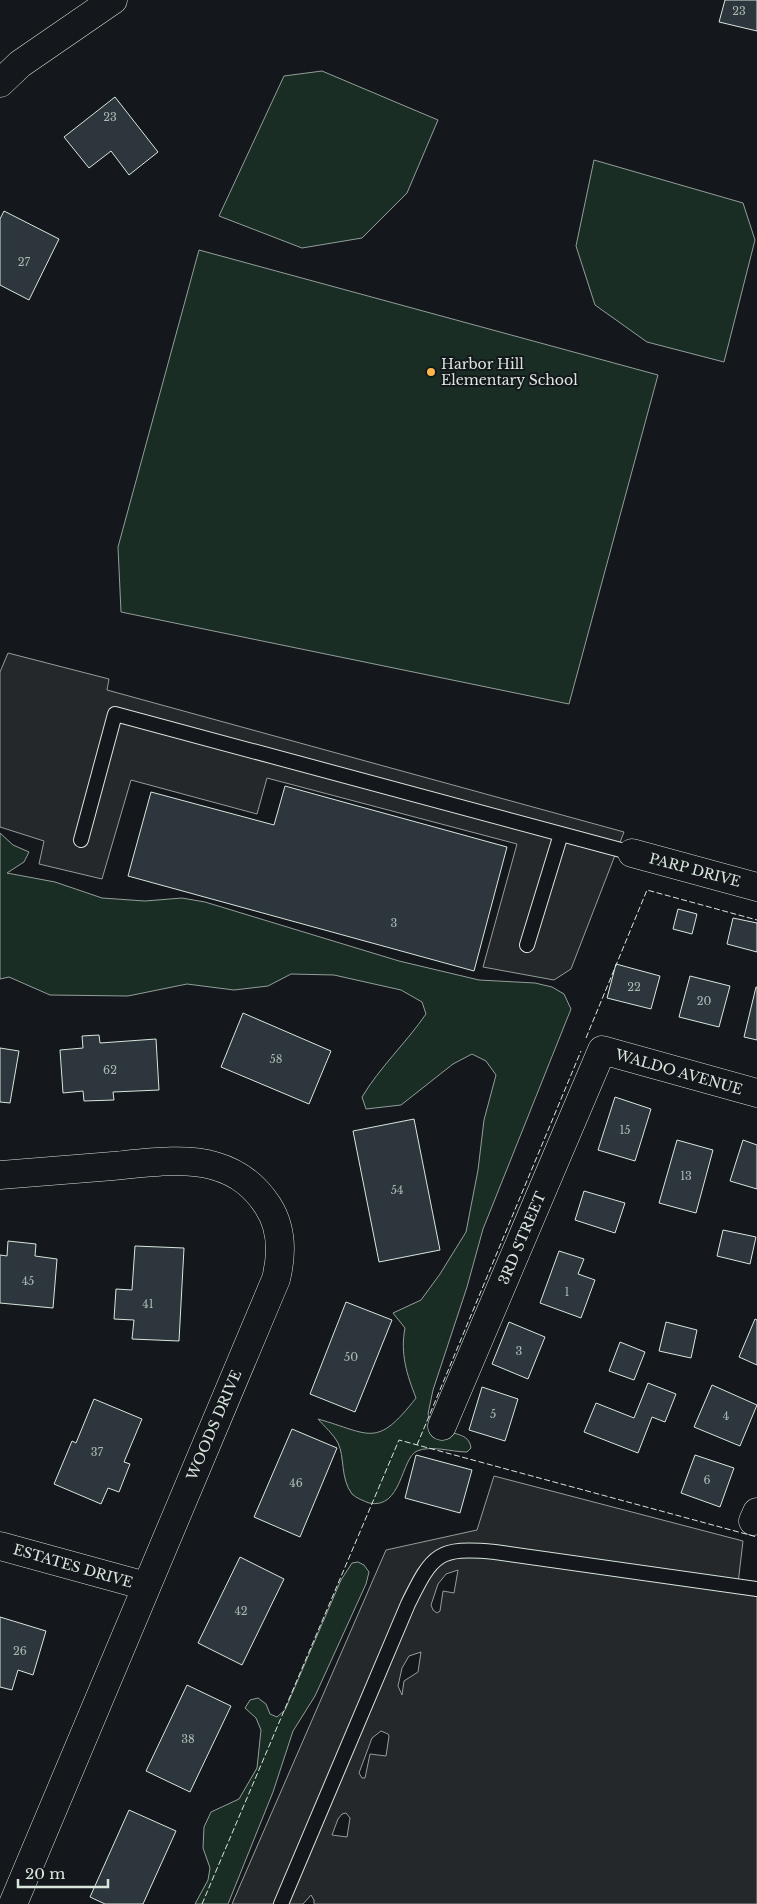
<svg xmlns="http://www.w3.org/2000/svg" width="757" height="1904" font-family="'Libre Baskerville',serif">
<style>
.green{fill:#1a2d24;stroke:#939e99}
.parking{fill:#24282b;stroke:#939e99;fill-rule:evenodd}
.building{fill:#2c363c;stroke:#d8e6dc}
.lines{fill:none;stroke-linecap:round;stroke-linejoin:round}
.service-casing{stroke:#d8e6dc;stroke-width:16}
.minor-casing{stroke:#d8e6dc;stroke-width:29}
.service{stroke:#14181c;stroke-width:14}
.minor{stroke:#14181c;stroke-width:28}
.fence{stroke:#d8e6dc;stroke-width:1;stroke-dasharray:6 2.5;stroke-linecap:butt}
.poi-dot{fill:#ffb74d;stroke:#14181c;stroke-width:2}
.labels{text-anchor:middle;stroke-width:4;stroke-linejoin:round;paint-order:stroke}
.number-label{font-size:11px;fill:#adbab4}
.poi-label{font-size:14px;fill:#d8e6dc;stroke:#14181c;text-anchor:start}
.street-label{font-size:14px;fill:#d8e6dc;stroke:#14181c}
</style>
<rect width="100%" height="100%" fill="#14181c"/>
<path class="green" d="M 322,71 L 438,120 L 407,193 L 362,238 L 302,248 L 219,216 L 284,76 Z
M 594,160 L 743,203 L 755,240 L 724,362 L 647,342 L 595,305 L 576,246 Z
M 199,250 L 658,375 L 569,704 L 121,612 L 118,547 Z
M 0,833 L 13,845 L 29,852 L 24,862 L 7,873 L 55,882 L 102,898 L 145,901 L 182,898 L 205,902 L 399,961 L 479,980 L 535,983 L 552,987 L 564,994 L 571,1009 L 483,1229 L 467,1287 L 433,1390 L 428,1414 C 431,1420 435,1426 441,1429 C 452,1435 469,1432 471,1448 L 467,1452 C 452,1452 431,1445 417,1451 C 401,1458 402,1510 369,1503 C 364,1501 356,1498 352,1494 C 340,1478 345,1457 338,1443 C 334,1435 324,1426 318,1419 C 371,1434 376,1449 416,1398 C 407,1375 400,1354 405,1328 L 393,1313 L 421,1300 L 440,1274 L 466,1232 L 478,1170 L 484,1120 L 496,1075 L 486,1061 L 472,1054 L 453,1064 L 401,1105 L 366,1109 L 362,1097 C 380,1067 406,1043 426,1014 L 422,1002 L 401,990 L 334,975 L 291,974 L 268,986 L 234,990 L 187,984 L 128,996 L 50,995 L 9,977 L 0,979 Z
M 358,1562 L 364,1565 L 369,1572 L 366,1584 L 315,1696 L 293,1731 L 273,1792 L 228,1904 L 195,1904 L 208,1880 L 210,1868 L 203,1848 L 204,1827 L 211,1812 L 239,1799 L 257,1768 L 261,1730 L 256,1718 L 245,1708 L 250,1700 L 258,1698 L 266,1704 L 270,1714 L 277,1717 L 285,1710 L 341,1580 L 352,1563 Z"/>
<path class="parking" d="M 8,653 L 109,679 L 107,690 L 624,832 L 571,969 L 554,980 L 483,967 L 517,844 L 267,778 L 257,814 L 131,780 L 102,879 L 39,864 L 44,841 L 0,827 L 0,672 Z
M 494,1476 L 743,1541 L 737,1592 L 757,1595 L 757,1904 L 314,1904 L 314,1900 L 311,1895 L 303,1904 L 232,1904 L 386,1550 L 477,1530 ZM 458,1570 L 454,1593 L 443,1591 L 440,1611 L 437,1613 L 433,1610 L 431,1605 L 438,1584 L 446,1574 ZM 421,1652 L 418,1672 L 404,1681 L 402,1695 L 398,1686 L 402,1668 L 409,1656 ZM 381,1731 L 388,1734 L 389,1736 L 386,1756 L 370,1754 L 365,1778 L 362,1778 L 359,1773 L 372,1738 ZM 346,1813 L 350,1818 L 347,1837 L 332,1835 L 338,1819 L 342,1814 Z"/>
<path class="building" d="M 725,0 L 757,0 L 757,31 L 719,22 Z
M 115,97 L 158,152 L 129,175 L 111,151 L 89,168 L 64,137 Z
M 4,211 L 59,239 L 29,300 L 0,285 L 0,219 Z
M 285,786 L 507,847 L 474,971 L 128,876 L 151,792 L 274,825 Z
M 678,909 L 697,914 L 692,934 L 673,929 Z
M 733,918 L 757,923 L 757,952 L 727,944 Z
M 616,964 L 660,976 L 651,1009 L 607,998 Z
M 690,976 L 730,986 L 719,1027 L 679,1017 Z
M 756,987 L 757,987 L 757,1040 L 744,1037 Z
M 243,1013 L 331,1051 L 309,1104 L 221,1067 Z
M 99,1035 L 100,1043 L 156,1039 L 159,1090 L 113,1092 L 114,1100 L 84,1101 L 83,1091 L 63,1093 L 60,1050 L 83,1048 L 82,1036 Z
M 0,1048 L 19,1051 L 10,1103 L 0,1102 Z
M 615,1097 L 651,1109 L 635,1161 L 598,1150 Z
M 414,1119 L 440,1250 L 379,1262 L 353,1131 Z
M 677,1140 L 713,1150 L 696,1213 L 659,1203 Z
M 743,1140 L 757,1145 L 757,1189 L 730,1181 Z
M 584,1191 L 625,1203 L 615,1233 L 575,1220 Z
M 723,1230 L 756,1237 L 750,1264 L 717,1256 Z
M 8,1241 L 36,1244 L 35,1256 L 57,1259 L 53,1308 L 0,1303 L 0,1255 L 7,1256 Z
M 135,1246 L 184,1248 L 179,1341 L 132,1339 L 134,1320 L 114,1319 L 116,1289 L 132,1290 Z
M 559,1251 L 584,1259 L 578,1274 L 595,1280 L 581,1318 L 540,1303 Z
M 346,1302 L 392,1320 L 355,1412 L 310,1394 Z
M 755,1319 L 757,1320 L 757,1365 L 739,1357 Z
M 509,1322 L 545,1337 L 528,1379 L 492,1364 Z
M 666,1322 L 697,1330 L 691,1358 L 659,1351 Z
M 620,1342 L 645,1352 L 634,1380 L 609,1371 Z
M 648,1383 L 676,1394 L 665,1422 L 652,1417 L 638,1453 L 584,1432 L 596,1403 L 634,1418 Z
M 712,1385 L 757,1405 L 740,1446 L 694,1427 Z
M 482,1387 L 518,1399 L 505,1441 L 469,1430 Z
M 94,1399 L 142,1419 L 124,1462 L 130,1464 L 119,1492 L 108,1488 L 101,1504 L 54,1484 L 72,1441 L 76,1443 Z
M 292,1429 L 337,1448 L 300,1537 L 254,1517 Z
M 416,1455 L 472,1470 L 460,1513 L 405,1498 Z
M 695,1455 L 734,1468 L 720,1507 L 681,1493 Z
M 240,1557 L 284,1579 L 242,1665 L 198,1643 Z
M 0,1617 L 46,1631 L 33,1675 L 18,1670 L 12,1690 L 0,1687 Z
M 187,1685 L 231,1706 L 190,1792 L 146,1771 Z
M 129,1810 L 176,1831 L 143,1904 L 105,1904 L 90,1897 Z"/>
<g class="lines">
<defs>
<path id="service" d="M 81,840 L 115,714 L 632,853
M 527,945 L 561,834
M 281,1904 L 408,1604 C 433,1553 438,1547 495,1552 L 757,1589"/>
<path id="minor" d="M 0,83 L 20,64 L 113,0
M 632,853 L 757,887
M 0,1175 C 38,1172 76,1169 113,1166 C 144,1163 186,1157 215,1166 C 239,1173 255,1186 268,1206 C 282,1228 282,1255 276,1279 L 13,1904
M 442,1426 L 602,1050 L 757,1093
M 753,1521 L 757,1512
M 0,1546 L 146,1586"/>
</defs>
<use href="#service" class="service-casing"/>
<use href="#minor" class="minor-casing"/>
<use href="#service" class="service"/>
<use href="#minor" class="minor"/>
<path class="fence" d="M 586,1038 L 647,890 L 757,920
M 417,1445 L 581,1051
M 202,1904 L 399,1440 L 757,1537"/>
</g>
<circle class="poi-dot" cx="431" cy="372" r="5"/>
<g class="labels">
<g class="number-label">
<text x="739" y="15">23</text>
<text x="110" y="121">23</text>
<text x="24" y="266">27</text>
<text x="394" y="927">3</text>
<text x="634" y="991">22</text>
<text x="704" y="1005">20</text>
<text x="276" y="1063">58</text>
<text x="110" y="1074">62</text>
<text x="625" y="1134">15</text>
<text x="686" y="1180">13</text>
<text x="397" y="1194">54</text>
<text x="28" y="1285">45</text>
<text x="567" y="1296">1</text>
<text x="148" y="1308">41</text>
<text x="519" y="1355">3</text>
<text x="351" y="1361">50</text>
<text x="493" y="1418">5</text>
<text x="726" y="1420">4</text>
<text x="97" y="1456">37</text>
<text x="707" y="1484">6</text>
<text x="296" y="1487">46</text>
<text x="241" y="1615">42</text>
<text x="20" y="1655">26</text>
<text x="188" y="1743">38</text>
</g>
<g class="poi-label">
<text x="441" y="369">Harbor Hill<tspan x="441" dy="16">Elementary School</tspan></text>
</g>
<g class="street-label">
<text transform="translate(695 870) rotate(15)" y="5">PARP DRIVE</text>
<text transform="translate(679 1072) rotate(16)" y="5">WALDO AVENUE</text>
<text transform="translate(522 1238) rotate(-67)" y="5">3RD STREET</text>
<text transform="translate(214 1425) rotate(-67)" y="5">WOODS DRIVE</text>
<text transform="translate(73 1566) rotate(16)" y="5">ESTATES DRIVE</text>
</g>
</g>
<path d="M18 1879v8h90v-8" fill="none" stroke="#d8e6dc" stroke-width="2.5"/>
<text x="25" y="1879" font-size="15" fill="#d8e6dc" stroke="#14181c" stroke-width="4" paint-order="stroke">20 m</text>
</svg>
